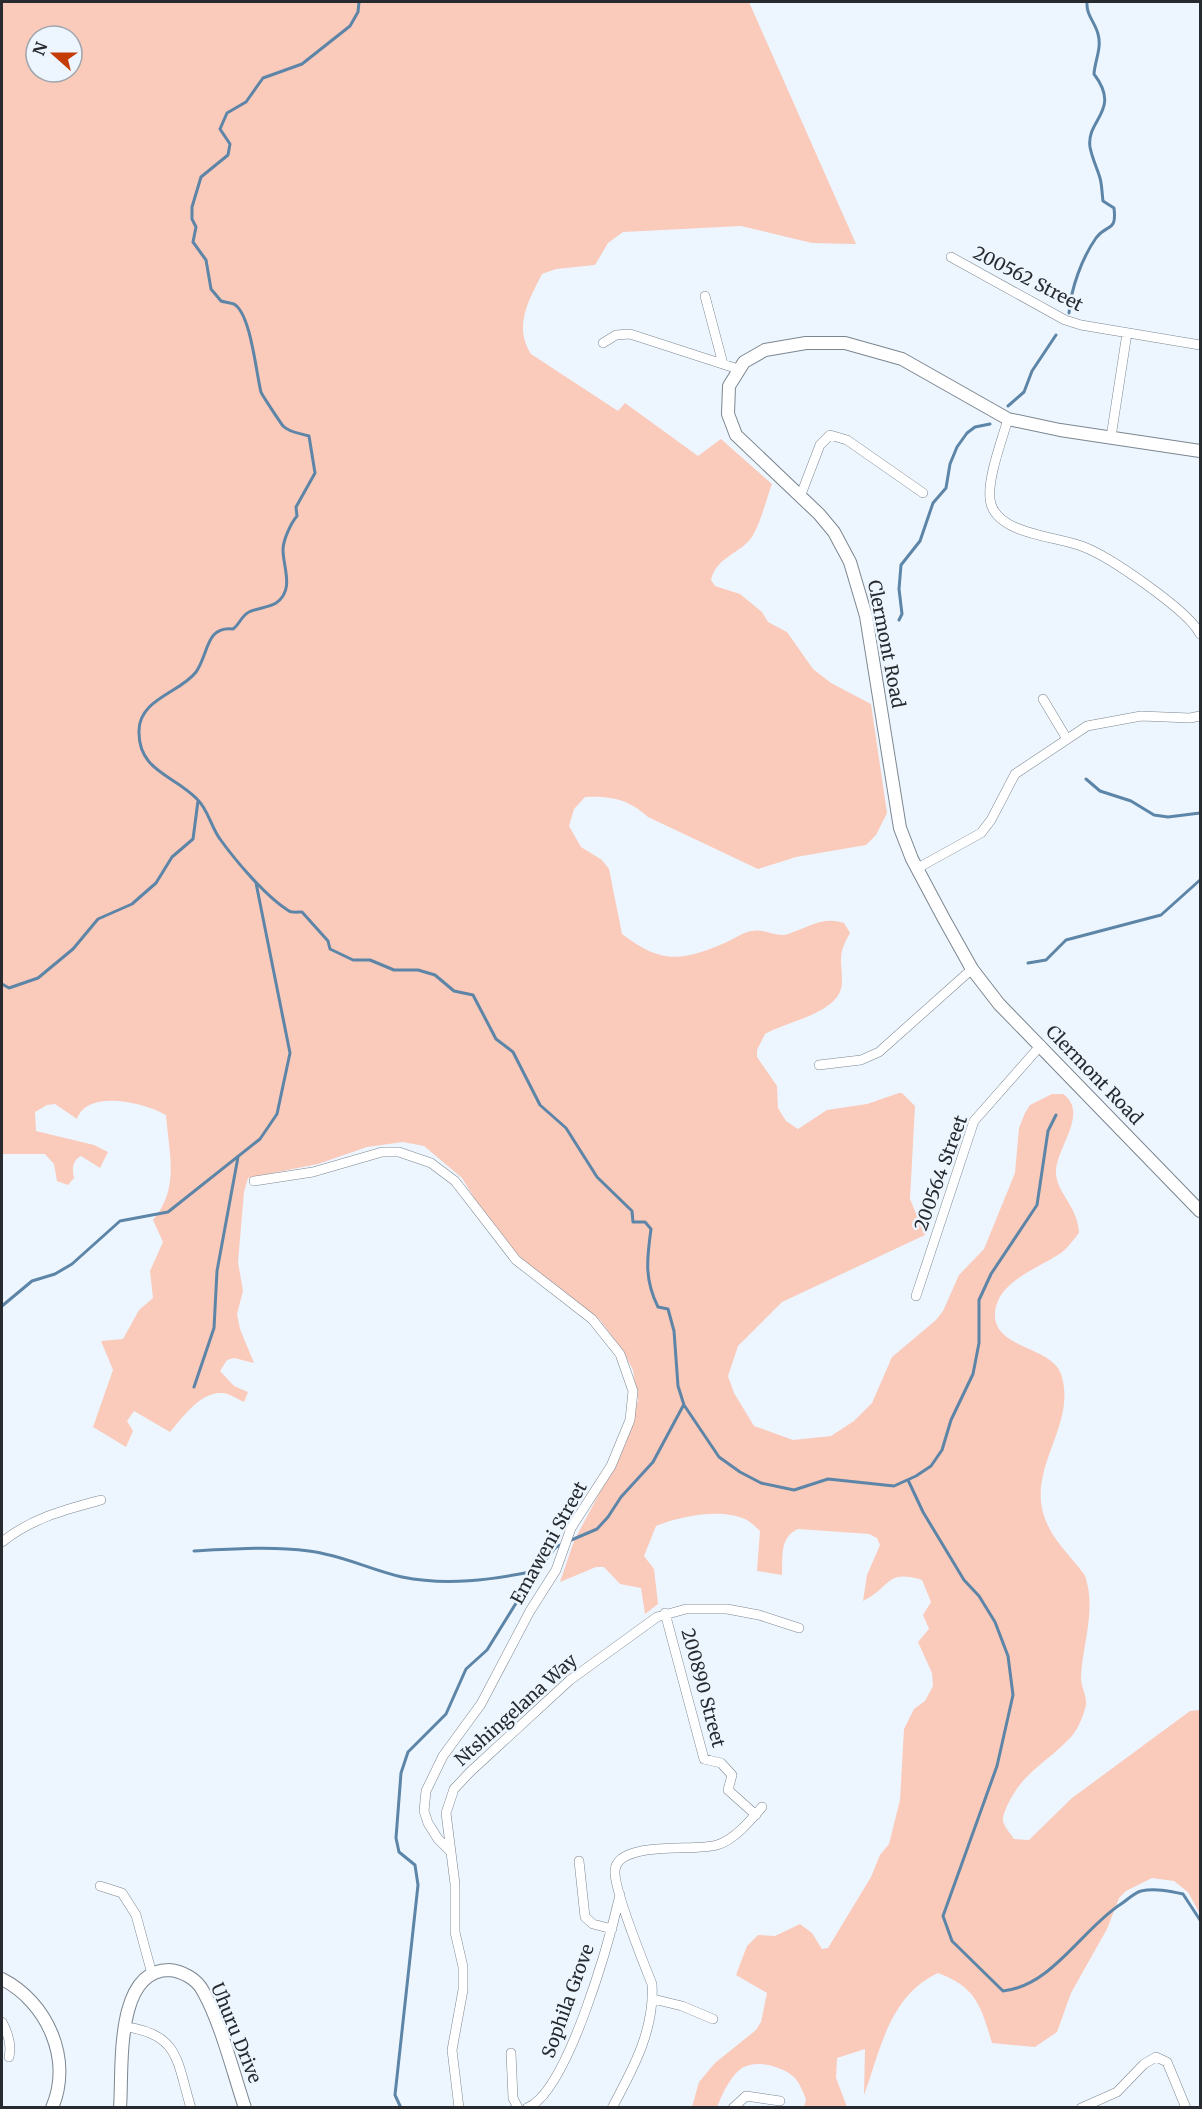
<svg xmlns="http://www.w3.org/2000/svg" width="1202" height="2109" font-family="Merriweather,serif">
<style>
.green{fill:#facabb;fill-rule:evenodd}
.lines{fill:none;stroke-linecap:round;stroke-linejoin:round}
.stream{stroke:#5d85a7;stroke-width:3}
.minor-casing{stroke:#7c8690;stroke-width:10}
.tertiary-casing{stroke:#7c8690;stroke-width:14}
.minor{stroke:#fff;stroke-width:9}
.tertiary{stroke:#fff;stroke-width:12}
.labels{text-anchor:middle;stroke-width:5;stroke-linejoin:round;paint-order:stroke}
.street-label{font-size:18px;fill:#272b2f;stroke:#edf6ff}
</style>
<rect width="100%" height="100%" fill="#edf6ff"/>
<path class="green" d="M 2,2 L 749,2 L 856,244 L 812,243 L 741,226 L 623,232 L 608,243 L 595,265 L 556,269 L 542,274 C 529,300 513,326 531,354 L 618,411 L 625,403 L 698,456 L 721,439 L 772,484 C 766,500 761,522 752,537 C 740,554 716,557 711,580 L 715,586 L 740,594 L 762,612 L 768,622 L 787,632 L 813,669 L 831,683 L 871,704 L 887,813 L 876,835 L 866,845 L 796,857 L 758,869 L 648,817 C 628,799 611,796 585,797 L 574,809 L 569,826 L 581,847 L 602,860 L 609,869 L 622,934 C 662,965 683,961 727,942 C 735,938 744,932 752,931 C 764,928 777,938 788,934 C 809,927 823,916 844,923 L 850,933 C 837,956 842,957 842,982 C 842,1013 787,1021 765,1034 L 757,1050 L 757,1057 L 777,1086 L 778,1108 L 786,1121 L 798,1129 L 827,1110 L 867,1104 L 899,1093 L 902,1093 L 915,1106 L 910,1199 L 925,1235 L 782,1302 L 738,1346 L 728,1376 L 734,1393 L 754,1426 L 793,1440 L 831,1436 L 854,1421 L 872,1403 L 892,1357 L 936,1320 L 943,1311 L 959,1275 L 984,1249 L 1015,1173 L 1019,1128 L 1025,1113 L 1030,1105 L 1052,1094 L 1063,1094 C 1090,1113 1055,1149 1056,1173 C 1057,1194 1078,1206 1079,1233 C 1073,1240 1068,1248 1061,1253 C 1039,1268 998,1281 995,1312 C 992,1349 1052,1346 1061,1374 C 1076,1419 1037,1457 1041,1502 C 1044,1528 1060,1545 1076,1564 C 1079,1568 1085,1574 1086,1579 C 1096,1612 1082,1646 1081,1678 C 1081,1687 1087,1696 1086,1705 C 1083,1716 1079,1728 1071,1737 C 1047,1763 1023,1771 1007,1806 C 1005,1812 1001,1818 1004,1824 C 1006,1829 1011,1834 1014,1839 L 1029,1840 L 1072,1798 L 1190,1711 L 1200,1710 L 1200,1914 L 1188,1892 L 1174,1881 L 1152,1878 L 1126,1891 L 1119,1898 L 1107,1929 L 1071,1993 L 1057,2032 L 1035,2047 L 992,2043 C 981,2006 976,1987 938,1973 C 889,1996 881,2049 864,2095 L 865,2049 L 837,2058 L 836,2078 L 847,2107 L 804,2107 L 806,2099 C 803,2092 800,2084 795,2078 C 784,2067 757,2059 742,2068 C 730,2076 722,2095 717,2107 L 692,2107 L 699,2082 L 715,2063 L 756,2030 L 761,2022 L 767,1993 L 736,1975 L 747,1946 L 758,1935 L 775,1936 L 800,1924 L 812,1933 L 822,1949 L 828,1948 L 871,1877 L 880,1855 L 889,1844 L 900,1800 L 904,1729 L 914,1709 L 925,1701 L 933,1686 L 932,1673 L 918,1642 L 929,1629 L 923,1615 L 931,1602 L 922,1580 C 885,1569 892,1587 863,1601 L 867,1575 L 880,1545 L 877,1538 L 869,1534 L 798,1529 C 779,1537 783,1558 782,1575 L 757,1571 L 760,1531 C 756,1527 751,1522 745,1519 C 720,1508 680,1516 656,1526 L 644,1556 L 654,1569 L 658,1604 L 645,1614 L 641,1588 L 620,1584 L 604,1567 L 596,1567 L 560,1582 L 574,1541 L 626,1443 L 638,1400 L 633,1370 L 623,1351 L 600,1320 L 545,1280 L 511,1248 L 485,1216 L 462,1178 L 424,1146 L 403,1142 L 367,1147 L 318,1164 L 248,1178 L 244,1192 L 238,1262 L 243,1291 L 237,1314 L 240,1329 L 254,1363 L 234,1358 L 227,1360 L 220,1371 L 234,1386 L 248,1392 L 244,1402 C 237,1399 229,1393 222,1393 C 201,1391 182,1418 170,1432 L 134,1411 L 127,1421 L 133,1431 L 126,1447 L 93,1427 L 113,1370 L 101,1341 L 123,1339 L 139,1310 L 153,1298 L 150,1271 L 163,1242 L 153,1220 C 180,1188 169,1154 166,1115 C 144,1102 87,1089 77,1119 L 55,1104 L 47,1105 L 35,1112 L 36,1131 L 94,1145 L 108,1152 L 100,1168 L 81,1156 C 72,1161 72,1169 74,1178 L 68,1185 L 57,1181 L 54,1164 L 45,1154 L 2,1154 ZM 36,36 L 72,36 L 72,72 L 36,72 Z"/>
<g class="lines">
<path class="stream" d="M 359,2 L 358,12 L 350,26 L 302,64 L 263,78 L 246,102 L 227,113 L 220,129 L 230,144 L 228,155 L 201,177 L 192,207 L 192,219 L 196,227 L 193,242 L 206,260 L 211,289 L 221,301 C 224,302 231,303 234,304 C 251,314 256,373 261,392 C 262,395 280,422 283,426 C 290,433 300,433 309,436 L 315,473 L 296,507 L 297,516 C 291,523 283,540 283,550 C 283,567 295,590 276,603 C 268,608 257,608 249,612 C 241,616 240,624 233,629 C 205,626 209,654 196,672 C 180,693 139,699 139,731 C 138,771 174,775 197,799 C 208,809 211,827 220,839 C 235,860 266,897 289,911 C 292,913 298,912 302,912 L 328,941 L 330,949 L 353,960 L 370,960 L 394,970 L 418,970 L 435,975 L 454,991 L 473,995 L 496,1039 L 513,1052 L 540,1105 L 566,1128 L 597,1177 L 632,1211 L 633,1222 L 645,1222 L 651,1229 C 647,1258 644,1279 658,1307 L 668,1309 L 674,1331 L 678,1386 L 684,1405 L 719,1457 L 740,1472 L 761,1483 L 794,1490 L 828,1479 L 894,1486 L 916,1476 L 931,1466 L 942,1450 L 951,1420 L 973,1374 L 979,1343 L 979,1300 L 991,1274 L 1037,1205 L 1048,1131 L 1056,1115
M 1069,313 C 1071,288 1082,258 1096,238 C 1107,223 1117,233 1114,208 L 1103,201 C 1102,194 1102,185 1100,178 C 1097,168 1092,158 1090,147 C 1086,119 1122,111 1094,74 C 1095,60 1102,48 1098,34 C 1095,22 1086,15 1087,2
M 1008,406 L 1024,392 L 1032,371 L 1056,335
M 899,620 L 902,614 L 899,589 L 901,565 L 920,541 L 933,503 L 946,488 L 950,464 L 957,447 L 967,433 L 975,427 L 990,424
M 1086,779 L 1100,791 L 1131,801 L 1154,815 L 1168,817 L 1200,813
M 1028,963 L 1046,960 L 1066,940 L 1161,915 L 1200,880
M 2,984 L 9,988 L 38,978 L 73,949 L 98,919 L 132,904 L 156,883 L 172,857 L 193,839 L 198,801
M 2,1306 L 32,1281 L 55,1274 L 72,1264 L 120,1221 L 168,1212 L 260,1139 L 277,1114 L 290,1053 L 256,883
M 194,1387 L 214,1328 L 217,1271 L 238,1157
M 908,1480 L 923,1512 L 964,1580 L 979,1596 L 995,1622 L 1008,1656 L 1013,1695 L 997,1766 L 943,1916 L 952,1941 L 1003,1991 C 1052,1986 1082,1929 1121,1904 C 1127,1900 1134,1893 1141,1891 C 1155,1888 1169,1891 1183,1894 L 1200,1920
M 569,1541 L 597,1529 L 608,1517 L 621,1497 L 653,1462 L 683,1406
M 194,1551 C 232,1549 271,1546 309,1551 C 342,1555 371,1570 402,1577 C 446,1586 492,1580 535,1571
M 401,2108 L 395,2095 L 418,1885 L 415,1865 L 399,1852 L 396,1838 L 401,1773 L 408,1752 L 446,1714 L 466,1669 L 487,1650 L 536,1571 L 556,1547 L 563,1544"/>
<defs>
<path id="minor" d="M 951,257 L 1065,320 L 1081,325 L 1200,345
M 705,296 L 723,364
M 603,343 L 616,335 L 630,334 L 738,369
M 1008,419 C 1002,440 985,484 991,504 C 1000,535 1057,536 1084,547 C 1110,557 1189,611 1200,634
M 1111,437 L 1127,333
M 800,497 L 820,445 L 830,435 L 847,440 L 923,493
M 1043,699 L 1067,739
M 916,869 L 981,833 L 991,820 L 1015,774 L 1087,726 L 1141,716 L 1190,718 L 1200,716
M 819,1065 L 861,1060 L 879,1052 L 972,969
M 254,1181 L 313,1172 L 382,1152 L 399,1152 L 431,1163 L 455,1181 L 516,1260 L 592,1319 L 620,1354 L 633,1391 L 630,1420 L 611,1466 L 571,1528 L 556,1570 L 530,1611 L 481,1704 L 443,1756 L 426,1791 L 424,1811 L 428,1823 L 438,1839 L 450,1851
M 916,1296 L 974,1121 L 1041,1045
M 2,1542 C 32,1518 64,1510 101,1500
M 665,1613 L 704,1759 L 721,1763 L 732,1775 L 728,1790 L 756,1815
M 579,1861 L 585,1917 L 593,1924 L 612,1929
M 100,1886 L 122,1893 L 136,1915 L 152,1974
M 653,1999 L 682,2006 L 713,2019
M 2,2022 C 8,2033 12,2044 9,2057
M 126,2027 C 180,2034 177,2063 191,2108
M 511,2053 L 513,2098 L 518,2108
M 459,2108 L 452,2050 L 463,1990 L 463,1967 L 455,1932 L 455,1884 L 446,1813 L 454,1789 L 470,1772 L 570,1680 L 657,1617 L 686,1609 L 727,1609 L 759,1615 L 799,1628
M 527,2108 C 568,2092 610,1938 620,1895
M 612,2108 C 633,2069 655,2029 652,1984 C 644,1964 613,1888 615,1870 C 618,1840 695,1852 717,1845 C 734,1840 750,1821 762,1807
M 733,2108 L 746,2096 L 780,2101
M 1081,2108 L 1117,2092 L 1144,2064 L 1156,2057 L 1167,2062 L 1186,2108"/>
<path id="tertiary" d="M 1200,451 L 1060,430 L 1008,419 L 902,359 L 845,343 L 806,343 L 765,350 L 744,362 L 729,386 L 728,414 L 736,435 L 819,514 L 834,532 L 850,562 L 866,616 L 900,828 L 912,859 L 944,919 L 972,969 L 999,1004 L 1200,1211
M 2,1979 C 47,2002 73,2059 52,2108
M 120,2108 C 123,2070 114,1970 169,1970 C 182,1971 197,1979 203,1991 C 221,2023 233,2072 245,2108"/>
</defs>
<use href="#minor" class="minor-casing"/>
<use href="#tertiary" class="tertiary-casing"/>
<use href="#minor" class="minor"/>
<use href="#tertiary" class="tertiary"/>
</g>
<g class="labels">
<g class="street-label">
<text transform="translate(1028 279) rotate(27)" y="6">200562 Street</text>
<text transform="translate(886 644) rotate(79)" y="6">Clermont Road</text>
<text transform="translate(1094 1075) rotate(46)" y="6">Clermont Road</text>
<text transform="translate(941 1173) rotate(-70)" y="6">200564 Street</text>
<text transform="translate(549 1543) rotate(-61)" y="6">Emaweni Street</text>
<text transform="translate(703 1688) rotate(75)" y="6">200890 Street</text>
<text transform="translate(516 1710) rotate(-42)" y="6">Ntshingelana Way</text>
<text transform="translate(568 2001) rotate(-70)" y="6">Sophila Grove</text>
<text transform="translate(236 2033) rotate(68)" y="6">Uhuru Drive</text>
</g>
</g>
<rect width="1202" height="2109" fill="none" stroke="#272b2f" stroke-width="6"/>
<g transform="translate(54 54) rotate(291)"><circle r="28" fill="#edf6ff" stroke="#9ea5ac" stroke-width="1.5"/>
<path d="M0-4.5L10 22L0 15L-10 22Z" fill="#c43d06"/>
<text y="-9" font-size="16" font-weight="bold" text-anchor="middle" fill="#272b2f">N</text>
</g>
</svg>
